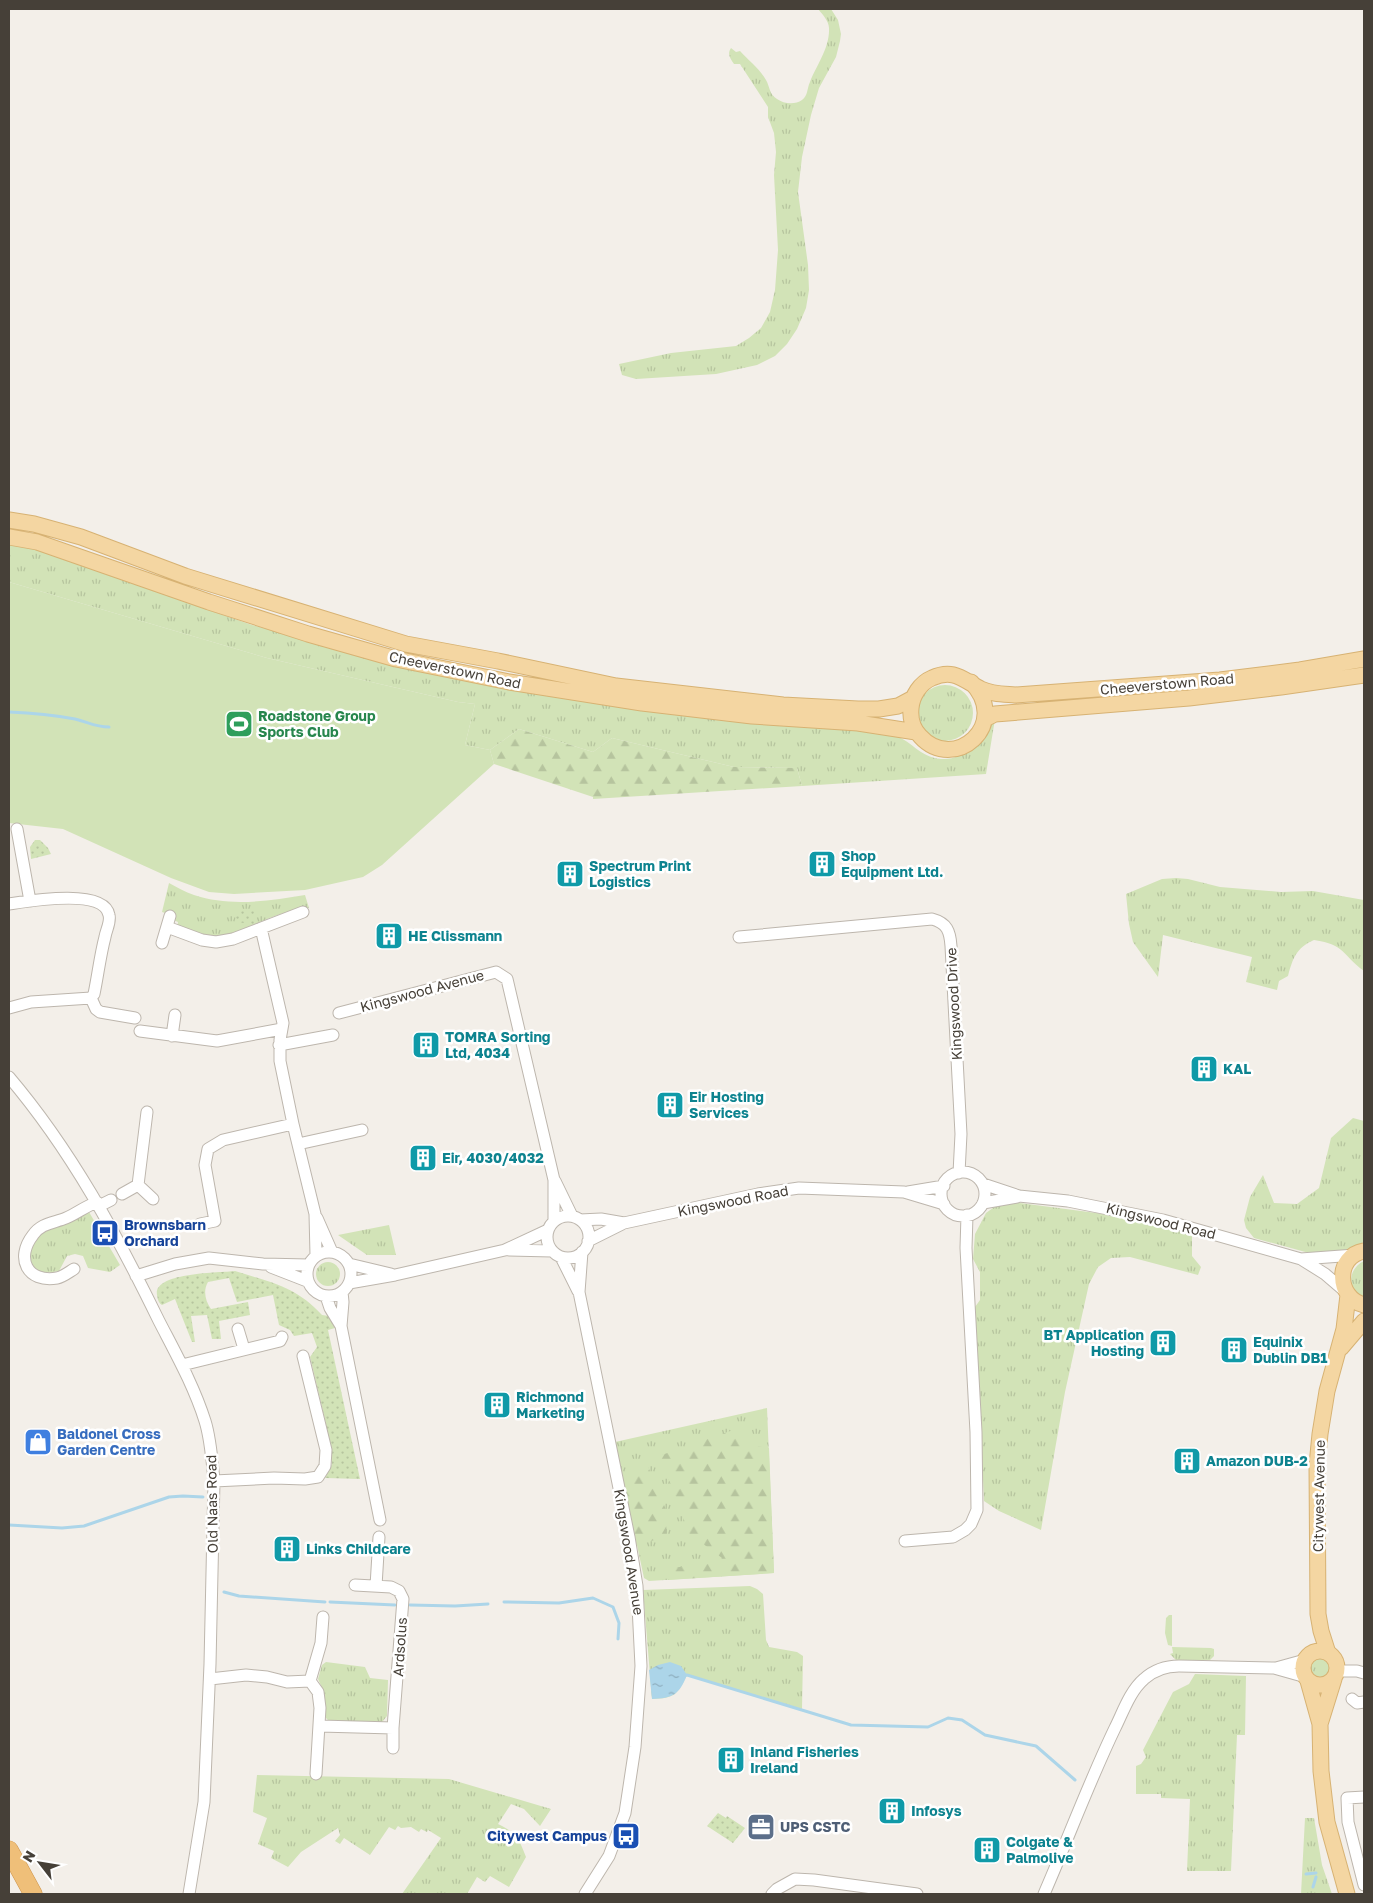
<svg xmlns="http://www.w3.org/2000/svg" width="1373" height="1903" font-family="'Golos Text',sans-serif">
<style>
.grass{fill:url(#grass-tufts)}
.forest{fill:url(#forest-firs)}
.park{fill:url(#park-dots)}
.pitch{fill:#d2e3b7}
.water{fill:url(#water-ripples)}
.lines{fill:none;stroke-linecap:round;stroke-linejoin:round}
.stream{stroke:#acd5e9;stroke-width:3}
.minor-casing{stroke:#bdb6ad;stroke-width:13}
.major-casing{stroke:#d7b273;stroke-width:17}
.highway-casing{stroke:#cd9349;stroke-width:19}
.minor{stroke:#fff;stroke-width:11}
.major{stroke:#f4d6a2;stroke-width:15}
.highway{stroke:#efbf79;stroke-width:18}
.labels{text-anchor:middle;stroke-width:5;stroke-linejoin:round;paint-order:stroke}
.street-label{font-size:14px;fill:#464038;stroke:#fff}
.leisure-label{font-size:14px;font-weight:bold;fill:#27864d;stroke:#fff;text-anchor:start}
.culture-label{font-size:14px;font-weight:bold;fill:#0d838f;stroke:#fff;text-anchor:start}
.transit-label{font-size:14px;font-weight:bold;fill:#164399;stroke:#fff;text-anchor:start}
.shop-label{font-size:14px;font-weight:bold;fill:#366cbe;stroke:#fff;text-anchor:start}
.service-label{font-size:14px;font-weight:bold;fill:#4e5e75;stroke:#fff;text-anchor:start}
</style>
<defs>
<pattern id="grass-tufts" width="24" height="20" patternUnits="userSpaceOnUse" patternTransform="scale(1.25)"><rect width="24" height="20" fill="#d2e3b7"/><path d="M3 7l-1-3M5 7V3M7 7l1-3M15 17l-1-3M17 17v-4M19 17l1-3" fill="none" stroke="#b6c49e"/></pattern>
<pattern id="forest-firs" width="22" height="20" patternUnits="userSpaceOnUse" patternTransform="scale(1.25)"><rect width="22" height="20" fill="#d2e3b7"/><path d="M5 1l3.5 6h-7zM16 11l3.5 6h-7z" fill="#b6c49e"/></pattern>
<pattern id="park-dots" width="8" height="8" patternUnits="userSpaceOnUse" patternTransform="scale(1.25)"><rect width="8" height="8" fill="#d2e3b7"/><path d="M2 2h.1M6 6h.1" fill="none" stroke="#b6c49e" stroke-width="1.8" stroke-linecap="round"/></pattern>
<pattern id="water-ripples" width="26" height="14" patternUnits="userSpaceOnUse" patternTransform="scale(1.25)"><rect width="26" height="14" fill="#acd5e9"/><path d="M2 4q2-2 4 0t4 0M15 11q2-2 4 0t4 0" fill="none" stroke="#8eaebe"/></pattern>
</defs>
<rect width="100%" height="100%" fill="#f3efe9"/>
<path class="grass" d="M 818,9 L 831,9 L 838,20 L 841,34 L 840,41 L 836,57 L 819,88 L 811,115 L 802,157 L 798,192 L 808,265 L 809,290 L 806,308 L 797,329 L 787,344 L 775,356 L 757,365 L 716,374 L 636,379 L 622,375 L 619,364 L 671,353 L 736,346 L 749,338 L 761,328 L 770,312 L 775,290 L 778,250 L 774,175 L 776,152 L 774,133 L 768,117 L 768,107 L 740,64 L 734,64 C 730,58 727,54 731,48 L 736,52 L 740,51 C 748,60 760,69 766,80 C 770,87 769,94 777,99 C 784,104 795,105 802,100 C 808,96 807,88 810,82 C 816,66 830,48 829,28 C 829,21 822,14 818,9 Z
M 9,542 L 31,548 L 252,625 L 404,666 L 868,729 C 878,732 889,733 898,737 C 907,740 913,747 921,752 C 954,772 978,746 995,719 L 986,774 L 802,786 L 797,768 L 734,767 L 612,738 L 593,752 L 519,729 L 490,750 L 465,745 L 475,704 L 458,702 L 267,658 L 9,582 Z
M917 713a28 28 0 1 1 56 0a28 28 0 1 1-56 0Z
M 1176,878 L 1188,879 L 1220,887 L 1281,892 L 1313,891 L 1364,900 L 1364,971 C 1341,954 1346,945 1314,940 C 1296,948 1293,958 1288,976 L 1279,981 L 1277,990 L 1246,982 L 1252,957 L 1163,935 L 1158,977 L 1133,942 L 1129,924 L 1126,894 L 1162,879 Z
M 169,883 C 177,887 185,892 194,895 C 230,907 268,901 305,895 L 309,908 C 294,910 278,914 265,920 C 246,928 231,939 210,936 C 199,935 187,930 177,927 L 178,922 L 173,920 L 175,916 L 162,912 Z
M 1353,1118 L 1364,1121 L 1364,1242 L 1341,1252 L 1309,1253 L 1254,1238 L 1246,1228 L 1244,1220 L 1250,1197 L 1263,1175 L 1274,1203 L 1297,1204 L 1319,1188 L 1331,1138 Z
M 1012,1202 L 1104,1214 L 1187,1233 L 1192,1236 L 1192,1256 L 1201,1267 L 1198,1275 L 1130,1257 L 1111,1258 L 1098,1267 L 1089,1284 L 1065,1392 L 1041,1530 L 999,1511 L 984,1501 L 975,1307 L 980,1300 L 980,1272 L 973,1259 L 975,1234 L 986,1213 L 997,1205 Z
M 89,1212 L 120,1265 L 110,1272 L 88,1268 L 83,1256 L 75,1254 L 67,1256 L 59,1271 C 24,1279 22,1249 45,1230 C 54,1222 77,1217 89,1212 Z
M 389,1225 L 396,1255 L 367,1255 L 338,1235 Z
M 1364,1261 L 1364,1297 C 1346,1290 1348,1268 1364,1261 Z
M316 1274a12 12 0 1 1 24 0a12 12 0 1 1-24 0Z
M 767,1408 L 774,1573 L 649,1581 L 644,1578 L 615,1442 Z
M 750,1586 L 757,1589 L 763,1594 L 766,1640 L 769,1647 L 797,1652 L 803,1656 L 802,1709 L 687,1675 C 677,1695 675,1698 652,1699 L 643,1590 Z
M 1169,1615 L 1172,1615 L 1172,1646 L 1168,1645 L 1165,1633 L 1166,1618 Z
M 1172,1647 L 1211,1648 L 1214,1649 L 1214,1656 L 1210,1660 L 1176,1660 L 1170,1654 L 1173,1653 Z
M1308 1668a11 11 0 1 1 22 0a11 11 0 1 1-22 0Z
M 326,1662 L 365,1667 L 370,1678 L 388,1680 L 387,1716 L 382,1722 L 329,1721 L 326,1718 L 324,1692 L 318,1679 L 322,1665 Z
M 1195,1674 L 1246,1676 L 1245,1735 L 1237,1735 L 1231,1871 L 1187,1871 L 1190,1799 L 1161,1798 L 1161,1794 L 1136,1794 L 1136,1766 L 1141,1764 L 1146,1757 L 1143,1750 L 1173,1692 L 1189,1684 Z
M 257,1775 L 449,1779 L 551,1809 L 540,1826 L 524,1809 L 511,1804 L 498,1824 C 517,1833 519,1839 526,1857 L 509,1887 L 490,1876 L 485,1882 L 477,1877 L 467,1894 L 402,1894 L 441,1838 L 428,1830 L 427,1832 L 421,1829 L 419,1832 L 411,1827 L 401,1828 L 398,1826 L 395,1830 L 389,1827 L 370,1855 L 344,1838 L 340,1844 L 335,1841 L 340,1835 L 338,1828 L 301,1852 L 288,1867 L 271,1858 L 274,1851 L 258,1844 L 267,1818 L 253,1812 Z
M 1305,1818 L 1314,1818 L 1322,1865 L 1332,1894 L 1301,1894 Z"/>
<path class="forest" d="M 519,729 L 593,752 L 612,738 L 734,767 L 797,768 L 802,786 L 593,799 L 593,797 L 494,764 L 490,750 Z
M 736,1429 L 751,1445 L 769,1448 L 774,1573 L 668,1580 L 670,1568 L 718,1563 L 722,1558 L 686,1531 L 681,1510 L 659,1456 Z
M 647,1464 L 667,1512 L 666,1537 L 636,1545 L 622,1476 Z"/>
<path class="park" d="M 35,840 L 40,840 L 48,848 L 51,854 L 31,859 L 30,847 Z
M 237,909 L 255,910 L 254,924 L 235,922 Z
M 235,1271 C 270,1282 297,1287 322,1315 L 329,1316 L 335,1328 L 328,1330 L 360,1479 L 325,1478 L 332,1464 L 326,1424 L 310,1357 L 317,1347 L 312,1333 L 294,1336 L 290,1330 L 279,1325 L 273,1295 L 237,1302 L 229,1278 L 208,1282 C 203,1290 205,1301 211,1309 L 248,1302 L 250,1315 L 219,1321 L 221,1339 L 212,1339 L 207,1315 L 191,1316 L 195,1342 L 192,1342 L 175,1299 L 162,1305 C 158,1302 158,1300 157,1295 C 153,1272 219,1273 235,1271 Z
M 718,1813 L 726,1818 L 727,1816 L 745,1828 L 733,1843 L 707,1826 Z"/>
<path class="pitch" d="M 9,582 L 267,658 L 458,702 L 475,704 L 465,745 L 490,750 L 494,764 L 382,865 L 363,877 L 305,890 L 234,894 L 209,892 L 171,878 L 63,829 L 9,823 Z"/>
<path class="water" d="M 670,1662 L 681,1666 L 687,1675 C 679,1695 673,1698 652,1699 L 649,1670 L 658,1665 Z"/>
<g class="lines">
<path class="stream" d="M 9,712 C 31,713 53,715 75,719 C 88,722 95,727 109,727
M 9,1525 L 62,1528 L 84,1526 L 169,1497 L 183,1496 L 203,1497
M 224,1592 L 239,1596 L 325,1602
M 330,1602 L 395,1605
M 504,1602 L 559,1603 L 593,1598 L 613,1607 L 619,1623 L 618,1639
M 410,1605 L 455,1606 L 488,1604
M 683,1676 L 687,1675 L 851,1725 L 928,1727 L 948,1718 L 962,1720 L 985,1735 L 1036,1746 L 1075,1780
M 1306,1874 L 1316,1873
M 1313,1887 L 1316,1877"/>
<defs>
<path id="minor" d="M 17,829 L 30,901
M 9,904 C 29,901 104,888 109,915 C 111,922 106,930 105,937 C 100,956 98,975 94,994 L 91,998 L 31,1002 L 9,1008
M 167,927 L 202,940 L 216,942 L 233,939 L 303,912
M 261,928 L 283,1023 L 280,1040 L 280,1061 L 293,1124 L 315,1214 L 316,1255
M 739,937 L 932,919 C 947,923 950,931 951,946 L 961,1134 L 959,1173
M 162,943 L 170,916
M 91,998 L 96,1009 L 100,1012 L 135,1018
M 339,1013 L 496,972 L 507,979 L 554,1180 L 554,1221
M 140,1031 L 217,1041 L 282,1029
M 172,1036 L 175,1015
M 279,1045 L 333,1035
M 9,1077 C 71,1150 117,1235 159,1321 C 176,1354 194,1386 205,1421 C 211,1440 212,1461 214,1481 L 210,1664 L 204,1802 L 189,1894
M 147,1112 L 138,1185 L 153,1199
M 298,1144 L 362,1130
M941 1194a22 22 0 1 1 44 0a22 22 0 1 1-44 0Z
M 555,1181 L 572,1216
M 983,1184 L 1019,1196 L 1068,1201 L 1163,1220 L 1301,1259 L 1355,1255
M 908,1192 L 944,1186
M 122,1194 L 138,1185
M 983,1203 L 1017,1197
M 99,1206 L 111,1200
M547 1237a21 21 0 1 1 42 0a21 21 0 1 1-42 0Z
M 317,1218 L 332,1252
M 580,1220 L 601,1219 L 624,1223
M 200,1224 L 215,1221 L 205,1165 L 208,1149 L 223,1140 L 293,1124
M 588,1241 L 624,1223 L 758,1194 L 799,1188 L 904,1192 L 944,1204
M 509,1250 L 552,1251
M307 1274a22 22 0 1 1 44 0a22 22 0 1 1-44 0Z
M 582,1252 L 579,1292 L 629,1537 L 637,1586 L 641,1666 L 635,1747 L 625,1813 L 609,1856 L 585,1894
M 561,1257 L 578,1291
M 1301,1259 L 1325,1274 L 1346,1292
M 349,1264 L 391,1274
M 271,1267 L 307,1281
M 74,1269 C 69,1272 63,1277 57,1278 C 27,1283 15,1258 33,1235 C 41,1223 54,1223 66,1218 C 76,1214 86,1206 97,1202
M 136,1276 L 175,1264 L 209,1258 L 263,1264 L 308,1265
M 349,1283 L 395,1275 L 505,1250 L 548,1230
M 342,1292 L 343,1302 L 341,1326 L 380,1520
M 326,1296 L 330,1308 L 341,1326
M 238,1329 L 244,1349
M 182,1365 L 280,1341 L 282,1337
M 214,1481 L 274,1478 L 305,1479 L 318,1477 L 325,1466 L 326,1450 L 303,1356
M 905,1541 L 953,1537 L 965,1530 L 971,1524 L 977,1510 L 976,1432 L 966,1248 L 967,1215
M 355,1585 L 391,1587 L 399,1591 L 403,1599 L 393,1728
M 376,1586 L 379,1537
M 1276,1668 L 1305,1660
M 1337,1671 L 1357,1671 L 1364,1673
M 210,1679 L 246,1675 L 267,1677 L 287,1682 L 310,1681 L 321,1643 L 323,1617
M 310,1681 L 318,1692 L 320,1708 L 316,1774
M 1352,1699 L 1357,1703 L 1364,1702
M 320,1726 L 393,1728 L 393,1748
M 1364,1797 L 1347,1798 L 1348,1822 L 1364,1885
M 772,1894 L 777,1889 L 795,1879 L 814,1880 L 917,1894
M 1044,1894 C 1068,1839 1089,1782 1115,1728 C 1123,1712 1130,1691 1144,1679 C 1154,1670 1165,1666 1179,1666 L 1274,1668 L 1306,1677"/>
<path id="major" d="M 9,520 L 34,524 L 81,537 L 185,576 L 406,644 L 498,661 L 616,686 L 783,705 L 858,709 L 879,709 L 898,706 L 913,698
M 9,537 L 37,542 L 209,602 L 308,634 L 396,659 L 509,682 L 642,703 L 752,716 L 858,723 L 916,732
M 971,682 C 1012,724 954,774 920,736 C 913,729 910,718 911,708 C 912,696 920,683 932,678 C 954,668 963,680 981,689 C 991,694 1003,694 1015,695 L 1220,680 L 1300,670 L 1364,659
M 985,719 L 995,714 L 1189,698 L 1281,687 L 1364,675
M 1364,1251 C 1335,1256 1336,1298 1364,1305
M 1341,1348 L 1364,1321
M1303 1668a17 17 0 1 1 34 0a17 17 0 1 1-34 0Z
M 1328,1653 L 1321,1631 L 1318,1614 L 1317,1465 L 1320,1434 L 1327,1391 L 1344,1329 L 1348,1295
M 1308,1681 L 1320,1724 L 1321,1771 L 1327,1822 L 1347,1894
M 1320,1724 L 1334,1679"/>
<path id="highway" d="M 9,1850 L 33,1894"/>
</defs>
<use href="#minor" class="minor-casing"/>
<use href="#major" class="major-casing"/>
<use href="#highway" class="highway-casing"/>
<use href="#minor" class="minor"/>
<use href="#major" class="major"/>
<use href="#highway" class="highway"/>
</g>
<defs>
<symbol id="stadium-square" viewBox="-11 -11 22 22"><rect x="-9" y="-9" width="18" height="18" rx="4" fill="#2e9e5b" stroke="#fff"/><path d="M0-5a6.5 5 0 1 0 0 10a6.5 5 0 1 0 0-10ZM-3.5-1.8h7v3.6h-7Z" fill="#fff"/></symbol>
<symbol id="building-square" viewBox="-11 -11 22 22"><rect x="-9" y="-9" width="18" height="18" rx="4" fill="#0f9aa8" stroke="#fff"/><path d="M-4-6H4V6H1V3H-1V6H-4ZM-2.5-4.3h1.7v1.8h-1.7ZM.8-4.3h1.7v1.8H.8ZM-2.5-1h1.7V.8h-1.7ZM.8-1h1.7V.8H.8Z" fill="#fff"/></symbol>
<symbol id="bus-square" viewBox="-11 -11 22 22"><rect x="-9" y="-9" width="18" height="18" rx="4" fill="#1a4fb4" stroke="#fff"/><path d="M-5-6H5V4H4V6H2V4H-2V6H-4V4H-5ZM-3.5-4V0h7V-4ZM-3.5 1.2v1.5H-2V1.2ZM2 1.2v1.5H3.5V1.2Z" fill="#fff"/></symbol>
<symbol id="shop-square" viewBox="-11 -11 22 22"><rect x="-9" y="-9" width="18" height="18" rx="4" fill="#3f7fe0" stroke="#fff"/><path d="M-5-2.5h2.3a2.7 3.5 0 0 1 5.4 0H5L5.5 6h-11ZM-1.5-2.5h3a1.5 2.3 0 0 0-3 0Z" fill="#fff"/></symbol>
<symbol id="office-square" viewBox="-11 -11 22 22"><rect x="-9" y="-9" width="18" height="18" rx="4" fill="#5c6f8a" stroke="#fff"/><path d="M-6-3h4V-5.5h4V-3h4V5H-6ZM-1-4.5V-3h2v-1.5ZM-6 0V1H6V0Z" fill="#fff"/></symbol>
</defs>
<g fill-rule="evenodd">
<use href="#stadium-square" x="223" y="708" width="32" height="32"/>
<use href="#building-square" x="806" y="848" width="32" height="32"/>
<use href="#building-square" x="554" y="858" width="32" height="32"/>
<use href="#building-square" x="373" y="920" width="32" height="32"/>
<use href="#building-square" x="410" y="1029" width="32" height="32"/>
<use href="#building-square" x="1188" y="1053" width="32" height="32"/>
<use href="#building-square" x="654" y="1089" width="32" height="32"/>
<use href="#building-square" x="407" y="1142" width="32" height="32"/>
<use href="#bus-square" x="89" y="1217" width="32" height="32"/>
<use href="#building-square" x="1147" y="1327" width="32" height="32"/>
<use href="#building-square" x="1218" y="1334" width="32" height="32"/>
<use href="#building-square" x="481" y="1389" width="32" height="32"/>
<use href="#shop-square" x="22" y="1426" width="32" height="32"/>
<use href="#building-square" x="1171" y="1445" width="32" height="32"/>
<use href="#building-square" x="271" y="1533" width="32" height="32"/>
<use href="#building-square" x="715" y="1744" width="32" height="32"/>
<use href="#building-square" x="876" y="1795" width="32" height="32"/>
<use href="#office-square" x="745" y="1811" width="32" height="32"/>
<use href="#bus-square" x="610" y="1820" width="32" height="32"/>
<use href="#building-square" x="971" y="1834" width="32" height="32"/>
</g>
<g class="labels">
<g class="street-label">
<text transform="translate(455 670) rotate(12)" y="5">Cheeverstown Road</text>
<text transform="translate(1167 684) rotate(-5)" y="5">Cheeverstown Road</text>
<text transform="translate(422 991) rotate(-15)" y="5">Kingswood Avenue</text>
<text transform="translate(954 1004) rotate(-93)" y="5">Kingswood Drive</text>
<text transform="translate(733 1201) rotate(-11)" y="5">Kingswood Road</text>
<text transform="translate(1161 1221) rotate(14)" y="5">Kingswood Road</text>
<text transform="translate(1319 1496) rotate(-89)" y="5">Citywest Avenue</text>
<text transform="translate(212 1504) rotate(-91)" y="5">Old Naas Road</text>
<text transform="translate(629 1552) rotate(81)" y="5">Kingswood Avenue</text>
<text transform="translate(400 1647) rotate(-86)" y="5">Ardsolus</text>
</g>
<g class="leisure-label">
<text x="258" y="721">Roadstone Group<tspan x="258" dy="16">Sports Club</tspan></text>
</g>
<g class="culture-label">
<text x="841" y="861">Shop<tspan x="841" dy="16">Equipment Ltd.</tspan></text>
<text x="589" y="871">Spectrum Print<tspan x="589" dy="16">Logistics</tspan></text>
<text x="408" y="941">HE Clissmann</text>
<text x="445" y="1042">TOMRA Sorting<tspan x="445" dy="16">Ltd, 4034</tspan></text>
<text x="1223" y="1074">KAL</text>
<text x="689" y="1102">Eir Hosting<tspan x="689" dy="16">Services</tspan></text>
<text x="442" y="1163">Eir, 4030/4032</text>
<text x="1144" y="1340" text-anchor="end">BT Application<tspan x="1144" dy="16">Hosting</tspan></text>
<text x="1253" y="1347">Equinix<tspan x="1253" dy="16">Dublin DB1</tspan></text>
<text x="516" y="1402">Richmond<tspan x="516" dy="16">Marketing</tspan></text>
<text x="1206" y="1466">Amazon DUB-2</text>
<text x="306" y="1554">Links Childcare</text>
<text x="750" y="1757">Inland Fisheries<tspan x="750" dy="16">Ireland</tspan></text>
<text x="911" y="1816">Infosys</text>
<text x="1006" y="1847">Colgate &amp;<tspan x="1006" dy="16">Palmolive</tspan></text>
</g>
<g class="transit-label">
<text x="124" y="1230">Brownsbarn<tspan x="124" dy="16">Orchard</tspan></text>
<text x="607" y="1841" text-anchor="end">Citywest Campus</text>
</g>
<g class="shop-label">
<text x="57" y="1439">Baldonel Cross<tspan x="57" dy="16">Garden Centre</tspan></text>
</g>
<g class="service-label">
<text x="780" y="1832">UPS CSTC</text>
</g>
</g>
<rect width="1373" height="1903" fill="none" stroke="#464038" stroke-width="20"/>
<g transform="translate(40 1863) rotate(301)" stroke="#ffffff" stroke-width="4" paint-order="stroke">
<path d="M0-4L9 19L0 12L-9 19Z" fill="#464038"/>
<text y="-8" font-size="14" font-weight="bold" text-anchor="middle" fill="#464038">N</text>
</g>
</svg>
